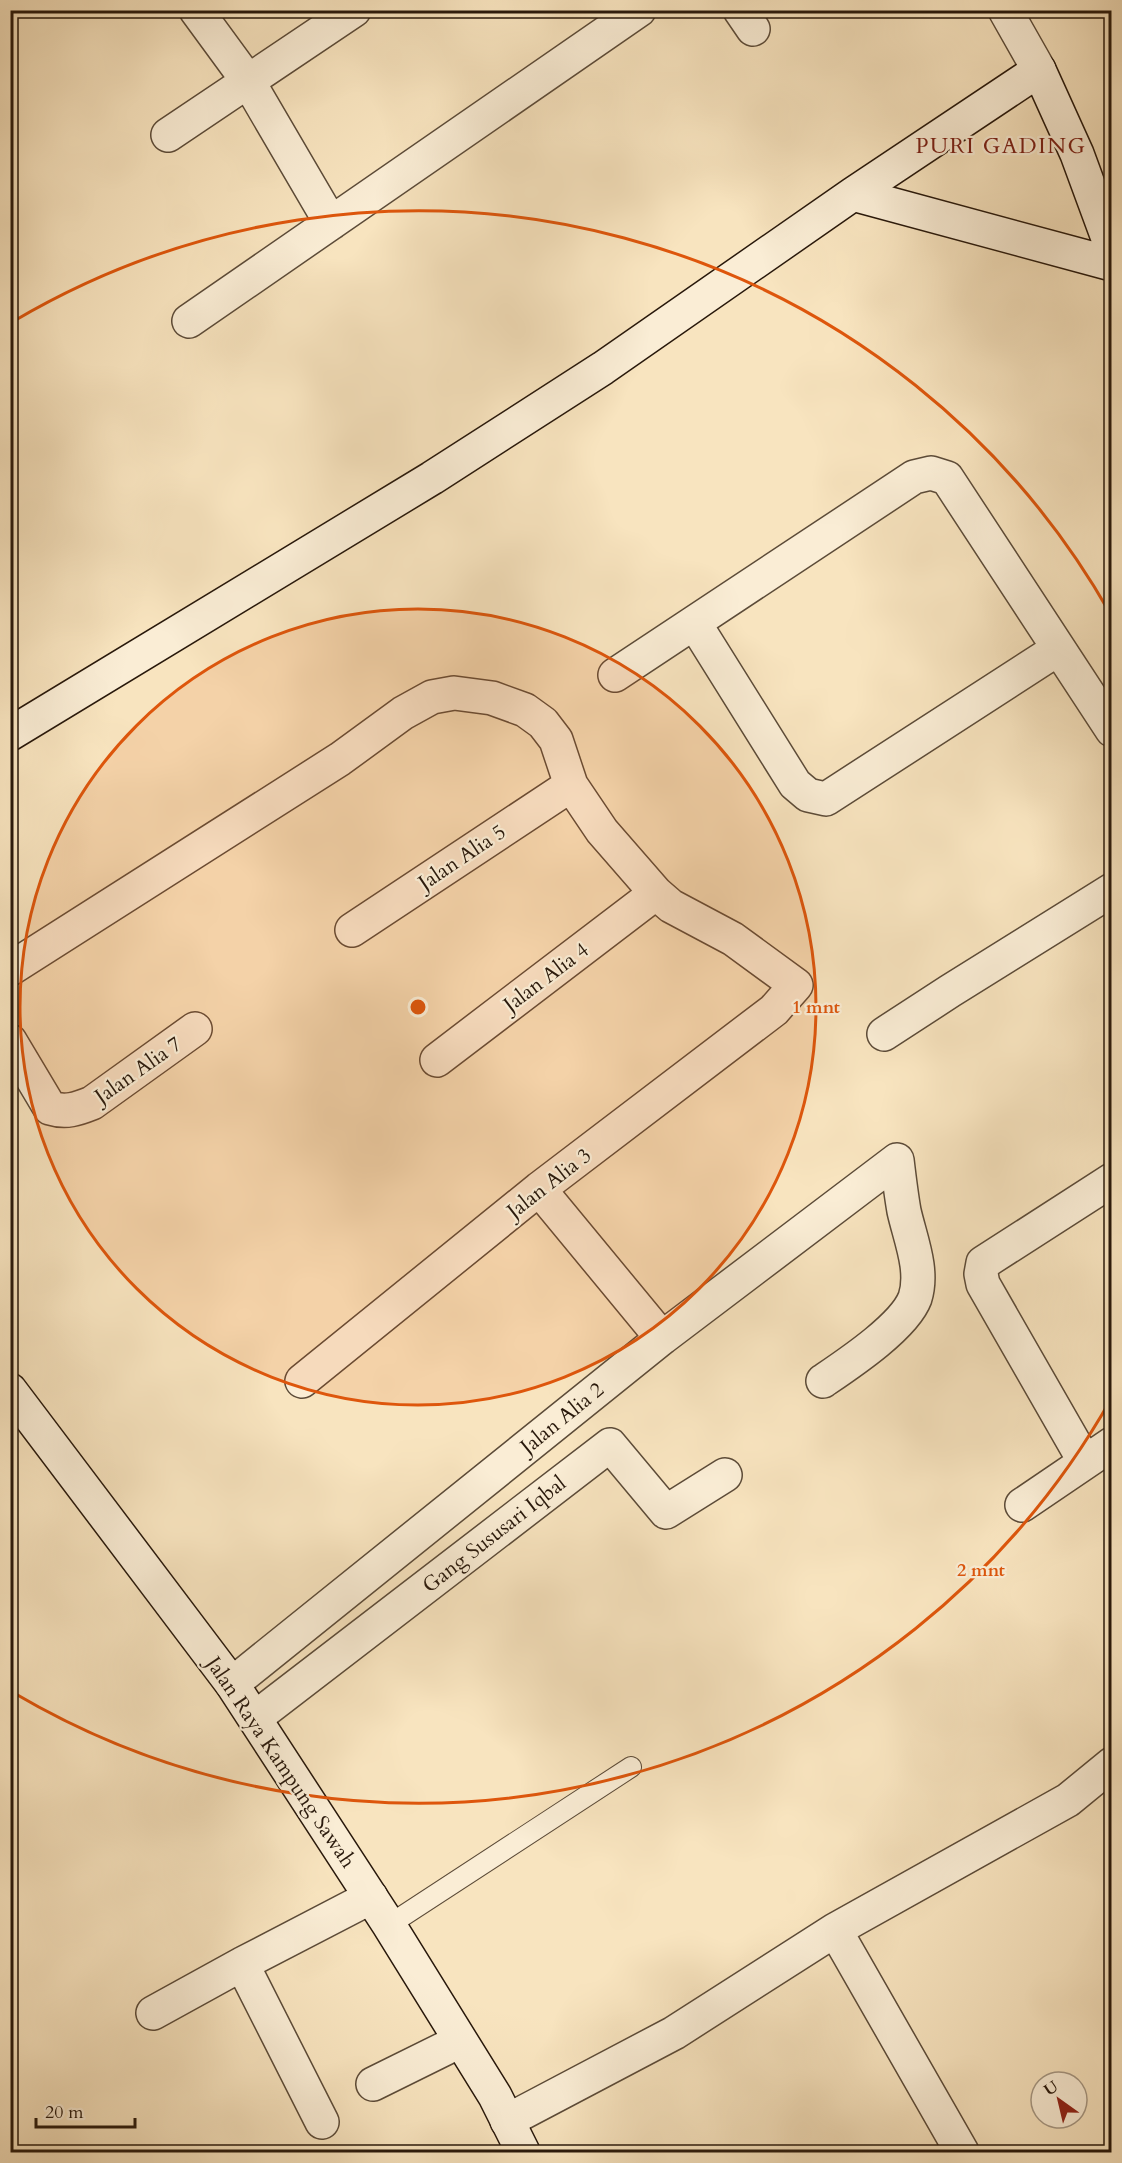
<svg xmlns="http://www.w3.org/2000/svg" width="1122" height="2163" font-family="Cardo,serif">
<style>
.lines{fill:none;stroke-linecap:round;stroke-linejoin:round}
.lane-casing{stroke:#5c4b38;stroke-width:22}
.street-casing{stroke:#5c4b38;stroke-width:36}
.secondary-casing{stroke:#28180b;stroke-width:36}
.lane{stroke:#faedd5;stroke-width:20}
.street{stroke:#faedd5;stroke-width:33}
.secondary{stroke:#faedd5;stroke-width:33}
.ring{fill:none;stroke:#de560c;stroke-width:3}
.labels{text-anchor:middle;stroke-width:4.5;stroke-linejoin:round;paint-order:stroke}
.street-label{font-size:21px;fill:#28180b;stroke:#faedd5}
.neighbourhood-label{font-size:22px;letter-spacing:1.5px;fill:#7a1f14;stroke:#faedd5}
.centre{fill:#de560c;stroke:#faedd5;stroke-width:3}
.ring-label{font-size:18px;text-anchor:middle;font-weight:bold;fill:#de560c;stroke:#faedd5;stroke-width:4.5;stroke-linejoin:round;paint-order:stroke}
</style>
<rect width="100%" height="100%" fill="#f8e4bf"/>
<filter id="stains"><feTurbulence type="fractalNoise" baseFrequency=".00333" numOctaves="4"/><feColorMatrix values="0 0 0 0 .2 0 0 0 0 .09 0 0 0 0 .02 0 0 0 .5 -.17"/></filter>
<radialGradient id="worn" r=".72"><stop offset=".6" stop-color="#630" stop-opacity="0"/><stop offset="1" stop-color="#630" stop-opacity=".3"/></radialGradient>
<g class="lines">
<defs>
<path id="lane" d="M 389,1925 L 631,1767"/>
<path id="street" d="M 196,10 L 248,81 L 331,223
M 740,10 L 753,29
M 1005,10 L 1039,70
M 168,135 L 354,10
M 189,321 L 639,10
M 695,624 L 795,784 L 808,795 L 826,799 L 1058,649
M 615,675 L 914,477 L 931,473 L 947,478 L 1112,730
M 352,930 L 571,785
M 10,969 L 340,759 L 403,713 L 432,697 L 454,693 L 492,698 L 525,710 L 543,723 L 556,740 L 571,785 L 602,831 L 656,893 L 671,906 L 733,939 L 796,985 L 774,1010 L 539,1189 L 302,1381
M 884,1034 L 950,991 L 1112,890
M 10,1041 L 50,1108 C 66,1113 77,1109 92,1103 L 195,1029
M 437,1060 L 656,893
M 539,1189 L 662,1338
M 1085,1462 L 983,1284 L 981,1274 L 983,1263 L 1112,1180
M 1022,1505 L 1112,1444
M 232,1684 L 662,1338 L 897,1160 C 899,1177 901,1194 904,1211 C 910,1238 924,1270 915,1298 C 904,1327 848,1364 823,1381
M 255,1718 L 610,1445 L 666,1512 L 725,1475
M 835,1930 L 962,2152
M 242,1964 L 322,2122
M 153,2013 L 242,1964 L 371,1897
M 373,2084 L 460,2041
M 507,2121 L 674,2033 L 835,1930 L 1068,1800 L 1112,1764"/>
<path id="secondary" d="M 853,194 L 1112,264
M 10,734 L 432,478 L 603,368 L 853,194 L 1039,70 L 1077,154 L 1112,249
M 10,1390 L 232,1684 L 389,1925 L 495,2096 L 523,2152"/>
</defs>
<use href="#lane" class="lane-casing"/>
<use href="#street" class="street-casing"/>
<use href="#secondary" class="secondary-casing"/>
<use href="#lane" class="lane"/>
<use href="#street" class="street"/>
<use href="#secondary" class="secondary"/>
</g>
<circle cx="418" cy="1007" r="398" fill="#de560c" fill-opacity=".12"/>
<g class="ring">
<circle cx="418" cy="1007" r="398"/>
<path d="M1111 1399A796 796 0 0 1 14 1693M14 321A796 796 0 0 1 1111 615"/>
</g>
<g class="labels">
<g class="street-label">
<text transform="translate(462 857) rotate(-34)" y="7">Jalan Alia 5</text>
<text transform="translate(546 977) rotate(-37)" y="7">Jalan Alia 4</text>
<text transform="translate(138 1070) rotate(-35)" y="7">Jalan Alia 7</text>
<text transform="translate(549 1183) rotate(-38)" y="7">Jalan Alia 3</text>
<text transform="translate(562 1418) rotate(-39)" y="7">Jalan Alia 2</text>
<text transform="translate(494 1534) rotate(-38)" y="7">Gang Sususari Iqbal</text>
<text transform="translate(281 1762) rotate(56)" y="7">Jalan Raya Kampung Sawah</text>
</g>
<g class="neighbourhood-label">
<text x="1001" y="153">PURI GADING</text>
</g>
</g>
<circle cx="418" cy="1007" r="9" class="centre"/>
<g class="ring-label">
<text x="816" y="1013">1 mnt</text>
<text x="981" y="1576">2 mnt</text>
</g>
<rect width="1122" height="2163" fill="none" stroke="#f8e4bf" stroke-width="36"/>
<rect x="12" y="12" width="1098" height="2139" fill="none" stroke="#28180b" stroke-width="3"/>
<rect x="18" y="18" width="1086" height="2127" fill="none" stroke="#28180b" stroke-width="1.5"/>
<g transform="translate(1059 2100) rotate(326)"><circle r="28" fill="#faedd5" stroke="#a69884" stroke-width="1.5"/>
<path d="M0-4.5L10 22L0 15L-10 22Z" fill="#8f2418"/>
<text y="-9" font-size="16" font-weight="bold" text-anchor="middle" fill="#28180b">U</text>
</g>
<path d="M36 2118v9h99v-9" fill="none" stroke="#28180b" stroke-width="3"/>
<text x="45" y="2118" font-size="18" fill="#28180b" stroke="#faedd5" stroke-width="4.5" paint-order="stroke">20 m</text>
<rect width="100%" height="100%" filter="url(#stains)"/>
<rect width="100%" height="100%" fill="url(#worn)"/>
</svg>
